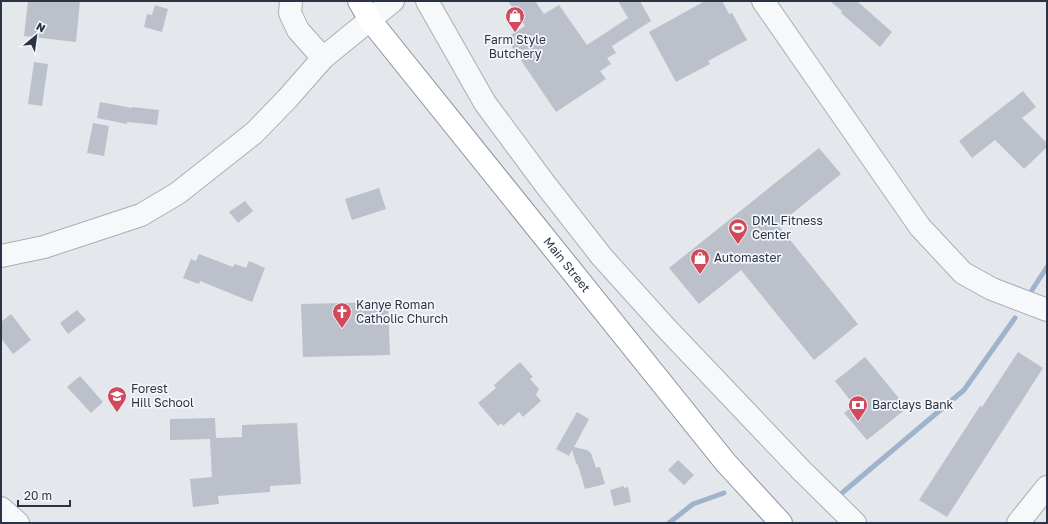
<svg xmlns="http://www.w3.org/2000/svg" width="1048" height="524" font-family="'Golos Text',sans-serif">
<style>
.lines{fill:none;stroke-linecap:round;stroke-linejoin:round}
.stream{stroke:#9fb4cc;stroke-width:5}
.building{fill:#bbc0ca}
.minor-casing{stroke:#a9aeb7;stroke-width:24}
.highway-casing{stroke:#8b94a3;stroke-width:24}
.minor{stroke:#f7f8fa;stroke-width:22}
.highway{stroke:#fff;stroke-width:22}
.labels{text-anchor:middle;stroke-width:3.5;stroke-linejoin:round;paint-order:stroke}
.poi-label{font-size:12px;fill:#2b3445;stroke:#f4f6f9;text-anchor:start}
.street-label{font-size:12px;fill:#2b3445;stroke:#f4f6f9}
</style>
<rect width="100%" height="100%" fill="#e4e7ec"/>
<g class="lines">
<path class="stream" d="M 1032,290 L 1047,267
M 842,493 L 964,390 L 1015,318
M 669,523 L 693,504 L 724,493"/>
</g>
<path class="building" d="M 28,1 L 80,1 L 76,42 L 24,36 Z
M 508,1 L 535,1 L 544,14 L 559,5 L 587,45 L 628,18 L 618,1 L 640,1 L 651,21 L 612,46 L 616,53 L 607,58 L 611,64 L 600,71 L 606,79 L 556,112 L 506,38 L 525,26 Z
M 705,1 L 722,1 L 729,14 L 732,13 L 747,40 L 708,61 L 710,64 L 676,82 L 649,32 Z
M 830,1 L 857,1 L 892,32 L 880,47 L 841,13 L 842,11 Z
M 155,5 L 168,9 L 162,32 L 144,27 L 147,14 L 152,15 Z
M 34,62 L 48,64 L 42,106 L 28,104 Z
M 1023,91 L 1036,107 L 1022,118 L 1047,143 L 1047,147 L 1024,169 L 995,140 L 972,158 L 959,141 Z
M 100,102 L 132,108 L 132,107 L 159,110 L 157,125 L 127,122 L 127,124 L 97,118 Z
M 93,123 L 109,126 L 104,156 L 87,153 Z
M 819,148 L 841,174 L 778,225 L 858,324 L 814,360 L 741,270 L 699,304 L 669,268 Z
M 379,188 L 386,209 L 352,220 L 345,199 Z
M 245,201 L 253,211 L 238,223 L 229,212 Z
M 199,254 L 233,267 L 235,264 L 246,268 L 249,261 L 265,268 L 252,302 L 200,281 L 199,284 L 183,278 L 191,259 L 196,261 Z
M 388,302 L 390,355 L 303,357 L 301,304 Z
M 77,310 L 86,320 L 68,334 L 60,323 Z
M 11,314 L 31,340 L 13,354 L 1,338 L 1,322 Z
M 1018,352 L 1043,368 L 947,517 L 919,500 L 980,406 L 982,407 Z
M 865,357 L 907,408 L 867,440 L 844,413 L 854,405 L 835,381 Z
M 520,362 L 533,377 L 530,379 L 539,389 L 536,395 L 541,401 L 523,417 L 519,412 L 503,426 L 501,423 L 498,426 L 478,403 L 496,388 L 494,385 Z
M 80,376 L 103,402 L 91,413 L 67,387 Z
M 577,412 L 589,419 L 574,447 L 587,450 L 591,453 L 596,468 L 600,467 L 605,484 L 585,489 L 578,465 L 576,463 L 572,450 L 569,456 L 556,449 Z
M 215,418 L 216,438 L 242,437 L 242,425 L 297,423 L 301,484 L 270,486 L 270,492 L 218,496 L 219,504 L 193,507 L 190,479 L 212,477 L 210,439 L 170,440 L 170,419 Z
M 678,460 L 694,475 L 684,485 L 668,470 Z
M 624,486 L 624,488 L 628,487 L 631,502 L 614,506 L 610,490 Z"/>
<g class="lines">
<defs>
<path id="minor" d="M 291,1 L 290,13 L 298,30 L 323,58
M 427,1 L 485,103 L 545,184 L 602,257 L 667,329 L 802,471 L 855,523
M 763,1 L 920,227 L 963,273 L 992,289 L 1047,310
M 1,256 L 44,247 L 141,215 L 178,193 L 254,133 L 287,99 L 323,58 L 393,1
M 1,508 L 18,523
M 1018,523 L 1047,487"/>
<g id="highway">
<path id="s1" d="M 359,1 L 370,20 L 726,463 L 781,523"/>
</g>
</defs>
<use href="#minor" class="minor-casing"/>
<use href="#highway" class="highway-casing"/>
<use href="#minor" class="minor"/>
<use href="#highway" class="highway"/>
</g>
<defs>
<symbol id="shop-pin" viewBox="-11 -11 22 30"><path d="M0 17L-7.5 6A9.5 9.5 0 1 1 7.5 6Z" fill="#d1495b" stroke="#f4f6f9"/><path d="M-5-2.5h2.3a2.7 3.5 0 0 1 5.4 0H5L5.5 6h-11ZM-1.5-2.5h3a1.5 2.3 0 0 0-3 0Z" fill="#fff"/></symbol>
<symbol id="stadium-pin" viewBox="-11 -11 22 30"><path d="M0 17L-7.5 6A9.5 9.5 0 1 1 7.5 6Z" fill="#d1495b" stroke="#f4f6f9"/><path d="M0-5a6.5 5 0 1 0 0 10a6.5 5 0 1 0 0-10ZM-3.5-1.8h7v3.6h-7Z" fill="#fff"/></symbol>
<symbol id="church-pin" viewBox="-11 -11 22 30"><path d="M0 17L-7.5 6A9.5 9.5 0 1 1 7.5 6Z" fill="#d1495b" stroke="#f4f6f9"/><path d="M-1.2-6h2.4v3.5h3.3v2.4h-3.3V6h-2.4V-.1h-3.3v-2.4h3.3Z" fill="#fff"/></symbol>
<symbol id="school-pin" viewBox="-11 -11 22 30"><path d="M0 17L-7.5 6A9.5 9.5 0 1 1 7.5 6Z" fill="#d1495b" stroke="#f4f6f9"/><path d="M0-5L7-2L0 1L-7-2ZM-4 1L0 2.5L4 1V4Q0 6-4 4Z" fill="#fff"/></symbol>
<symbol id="bank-pin" viewBox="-11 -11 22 30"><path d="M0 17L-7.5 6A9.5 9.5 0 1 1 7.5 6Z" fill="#d1495b" stroke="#f4f6f9"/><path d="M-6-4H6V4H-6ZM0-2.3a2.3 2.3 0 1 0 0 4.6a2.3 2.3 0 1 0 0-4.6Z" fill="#fff"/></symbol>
</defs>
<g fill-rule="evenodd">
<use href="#shop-pin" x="504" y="5" width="22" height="30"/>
<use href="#stadium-pin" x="727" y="217" width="22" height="30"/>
<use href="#shop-pin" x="689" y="247" width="22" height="30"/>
<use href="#church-pin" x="331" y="301" width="22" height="30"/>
<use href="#school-pin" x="106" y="385" width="22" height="30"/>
<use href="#bank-pin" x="847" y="394" width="22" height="30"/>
</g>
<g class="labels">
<g class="poi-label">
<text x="515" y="44" text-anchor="middle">Farm Style<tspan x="515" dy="14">Butchery</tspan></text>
<text x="752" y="225">DML Fitness<tspan x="752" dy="14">Center</tspan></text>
<text x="714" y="262">Automaster</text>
<text x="356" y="309">Kanye Roman<tspan x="356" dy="14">Catholic Church</tspan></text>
<text x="131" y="393">Forest<tspan x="131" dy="14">Hill School</tspan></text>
<text x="872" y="409">Barclays Bank</text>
</g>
<g class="street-label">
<text dy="4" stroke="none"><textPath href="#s1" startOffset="336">Main Street</textPath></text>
</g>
</g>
<rect width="1048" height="524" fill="none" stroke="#2b3445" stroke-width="4"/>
<g transform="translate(36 36) rotate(29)" stroke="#f4f6f9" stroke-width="3" paint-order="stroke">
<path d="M0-3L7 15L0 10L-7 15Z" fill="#2b3445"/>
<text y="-6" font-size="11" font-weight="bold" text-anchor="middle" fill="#2b3445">N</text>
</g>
<path d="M18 500v6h52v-6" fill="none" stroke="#2b3445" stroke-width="2"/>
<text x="24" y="500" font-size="12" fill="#2b3445" stroke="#f4f6f9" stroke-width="3" paint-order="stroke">20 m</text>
</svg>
